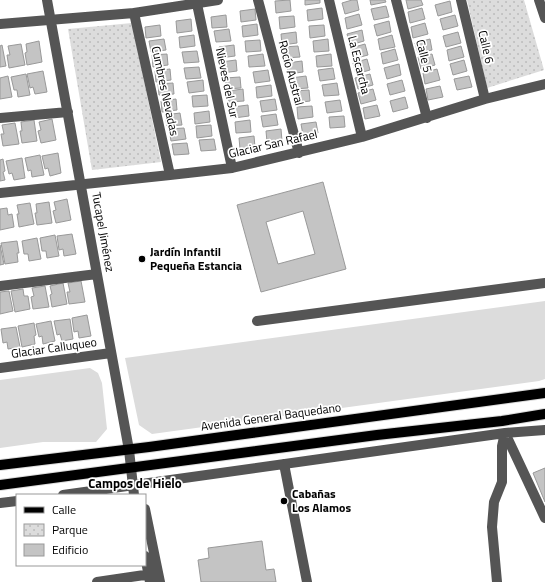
<svg xmlns="http://www.w3.org/2000/svg" width="545" height="582" font-family="'Titillium Web',sans-serif">
<style>
.green{fill:#dcdcdc}
.park{fill:url(#park-dots)}
.building{fill:#c4c4c4;stroke:#999;fill-rule:evenodd}
.lines{fill:none;stroke-linecap:round;stroke-linejoin:round}
.major-casing{stroke:#dbdbdb;stroke-width:12}
.minor{stroke:#555;stroke-width:10}
.major{stroke:#000;stroke-width:10}
.poi-dot{fill:#000;stroke:#fff;stroke-width:1.5}
.labels{text-anchor:middle;stroke-width:3.5;stroke-linejoin:round;paint-order:stroke}
.street-label{font-size:12px;fill:#000;stroke:#fff}
.poi-label{font-size:12px;font-weight:bold;fill:#000;stroke:#fff;text-anchor:start}
.neighbourhood-label{font-size:13px;font-weight:bold;fill:#000;stroke:#fff}
</style>
<defs>
<pattern id="park-dots" width="8" height="8" patternUnits="userSpaceOnUse"><rect width="8" height="8" fill="#dcdcdc"/><path d="M2 2h.1M6 6h.1" fill="none" stroke="#bbb" stroke-width="1.8" stroke-linecap="round"/></pattern>
</defs>
<rect width="100%" height="100%" fill="#fff"/>
<path class="green" d="M 545,301 L 545,379 L 539,381 L 152,434 L 139,425 L 125,358 Z
M 90,368 L 98,373 L 102,383 L 107,429 L 96,442 L 43,442 L 0,448 L 0,380 Z"/>
<path class="park" d="M 467,0 L 524,0 L 544,70 L 487,88 Z
M 132,23 L 161,162 L 92,170 L 68,29 Z"/>
<path class="building" d="M 290,0 L 291,11 L 276,13 L 275,1 Z
M 305,0 L 320,0 L 320,3 L 305,5 Z
M 352,0 L 357,0 L 359,10 L 345,14 L 342,3 Z
M 370,0 L 385,0 L 386,2 L 371,5 Z
M 406,0 L 421,0 L 423,5 L 408,9 Z
M 450,1 L 452,12 L 438,16 L 435,5 Z
M 386,6 L 389,17 L 374,20 L 371,9 Z
M 322,8 L 323,19 L 308,21 L 307,10 Z
M 422,8 L 425,19 L 410,23 L 408,12 Z
M 255,9 L 256,20 L 241,22 L 240,11 Z
M 359,14 L 362,25 L 347,29 L 345,18 Z
M 226,15 L 227,27 L 212,28 L 211,17 Z
M 455,15 L 458,26 L 443,30 L 440,19 Z
M 294,16 L 295,27 L 280,29 L 279,17 Z
M 191,19 L 192,31 L 177,33 L 176,21 Z
M 389,21 L 391,32 L 377,36 L 374,25 Z
M 425,23 L 428,34 L 413,38 L 411,27 Z
M 257,24 L 258,35 L 243,37 L 242,26 Z
M 160,25 L 161,36 L 146,38 L 145,27 Z
M 324,25 L 325,36 L 310,38 L 309,26 Z
M 229,29 L 231,41 L 216,42 L 214,31 Z
M 362,30 L 364,41 L 350,45 L 347,34 Z
M 296,32 L 297,43 L 282,45 L 281,34 Z
M 458,32 L 461,43 L 446,47 L 443,36 Z
M 194,35 L 195,46 L 180,48 L 179,37 Z
M 392,35 L 395,47 L 380,50 L 378,39 Z
M 164,39 L 166,50 L 151,52 L 149,41 Z
M 328,39 L 329,51 L 314,52 L 313,41 Z
M 430,39 L 432,50 L 418,53 L 415,43 Z
M 260,40 L 261,51 L 246,52 L 245,41 Z
M 39,41 L 42,62 L 27,65 L 25,53 L 27,52 L 26,44 Z
M 21,44 L 25,65 L 9,68 L 7,55 L 10,55 L 8,46 Z
M 365,44 L 368,55 L 353,59 L 351,48 Z
M 2,45 L 6,66 L 0,67 L 0,46 Z
M 234,45 L 235,56 L 220,58 L 219,47 Z
M 298,46 L 300,57 L 285,58 L 283,47 Z
M 461,46 L 464,57 L 449,61 L 447,50 Z
M 395,49 L 398,60 L 383,64 L 381,53 Z
M 197,51 L 199,62 L 184,63 L 182,52 Z
M 167,54 L 168,65 L 153,67 L 152,55 Z
M 263,54 L 265,66 L 249,67 L 248,56 Z
M 331,54 L 332,66 L 317,67 L 316,56 Z
M 432,54 L 435,65 L 421,69 L 418,57 Z
M 367,59 L 370,70 L 356,74 L 353,63 Z
M 236,60 L 237,71 L 222,73 L 221,62 Z
M 464,60 L 467,71 L 453,75 L 450,64 Z
M 302,61 L 303,72 L 288,74 L 287,63 Z
M 399,64 L 401,75 L 387,79 L 384,68 Z
M 199,67 L 201,78 L 186,79 L 184,68 Z
M 333,68 L 335,79 L 320,81 L 318,70 Z
M 170,69 L 171,80 L 156,82 L 155,71 Z
M 437,69 L 440,80 L 425,84 L 423,73 Z
M 268,70 L 270,81 L 255,83 L 253,72 Z
M 43,71 L 47,92 L 35,94 L 33,87 L 30,88 L 27,74 Z
M 26,74 L 30,95 L 18,97 L 17,90 L 14,90 L 11,77 Z
M 370,74 L 373,85 L 358,89 L 355,78 Z
M 8,76 L 12,97 L 0,99 L 0,78 Z
M 306,76 L 308,88 L 293,89 L 291,78 Z
M 469,76 L 472,87 L 457,90 L 454,79 Z
M 240,77 L 241,88 L 226,89 L 225,78 Z
M 203,80 L 204,91 L 189,93 L 187,82 Z
M 402,80 L 405,91 L 390,95 L 387,84 Z
M 173,83 L 174,94 L 159,95 L 158,84 Z
M 337,83 L 339,95 L 324,96 L 322,85 Z
M 271,85 L 272,96 L 257,98 L 256,87 Z
M 440,86 L 443,97 L 428,100 L 426,89 Z
M 243,89 L 244,101 L 229,102 L 228,91 Z
M 373,89 L 376,100 L 361,104 L 358,93 Z
M 309,90 L 310,101 L 295,103 L 293,91 Z
M 207,95 L 208,106 L 193,107 L 192,96 Z
M 405,97 L 408,108 L 393,112 L 390,101 Z
M 176,99 L 177,110 L 162,112 L 161,101 Z
M 275,99 L 277,110 L 262,112 L 260,101 Z
M 340,100 L 342,111 L 327,113 L 325,102 Z
M 248,105 L 249,116 L 234,118 L 233,107 Z
M 377,105 L 380,116 L 365,119 L 363,108 Z
M 312,106 L 313,117 L 298,119 L 297,107 Z
M 209,111 L 210,122 L 195,124 L 194,113 Z
M 180,113 L 182,125 L 167,126 L 165,115 Z
M 276,114 L 278,125 L 263,127 L 261,116 Z
M 344,116 L 345,127 L 330,128 L 329,117 Z
M 52,119 L 56,140 L 41,143 L 38,131 L 41,130 L 39,122 Z
M 34,120 L 37,141 L 22,143 L 20,131 L 22,131 L 21,122 Z
M 250,120 L 251,132 L 236,133 L 235,122 Z
M 316,122 L 318,133 L 303,135 L 301,124 Z
M 15,123 L 19,144 L 3,146 L 1,134 L 4,134 L 2,125 Z
M 211,125 L 212,136 L 197,138 L 196,126 Z
M 184,128 L 186,139 L 171,141 L 169,129 Z
M 281,129 L 282,141 L 267,142 L 266,131 Z
M 254,136 L 255,147 L 240,149 L 239,138 Z
M 214,139 L 216,150 L 201,151 L 199,140 Z
M 187,143 L 189,154 L 174,155 L 172,144 Z
M 58,153 L 61,173 L 50,176 L 48,168 L 45,169 L 42,156 Z
M 40,155 L 44,175 L 32,177 L 31,170 L 28,171 L 25,158 Z
M 22,158 L 25,178 L 14,180 L 12,173 L 9,174 L 6,161 Z
M 3,159 L 5,171 L 3,172 L 5,180 L 0,181 L 0,160 Z
M 323,182 L 346,269 L 261,292 L 237,205 ZM 303,211 L 315,254 L 278,264 L 266,222 Z
M 67,199 L 71,220 L 56,223 L 53,211 L 56,210 L 54,202 Z
M 49,202 L 52,223 L 37,225 L 35,213 L 37,213 L 36,204 Z
M 30,203 L 34,224 L 19,227 L 17,214 L 19,214 L 17,205 Z
M 7,208 L 8,215 L 12,214 L 14,227 L 0,230 L 0,209 Z
M 72,234 L 76,254 L 64,256 L 63,249 L 59,250 L 57,236 Z
M 55,235 L 59,256 L 47,258 L 46,251 L 42,251 L 40,238 Z
M 37,238 L 41,259 L 29,261 L 28,254 L 24,254 L 22,241 Z
M 17,241 L 19,253 L 17,253 L 18,262 L 5,264 L 1,243 Z
M 0,245 L 4,264 L 0,265 Z
M 81,281 L 85,302 L 69,304 L 67,292 L 70,292 L 68,283 Z
M 63,283 L 67,304 L 52,307 L 50,295 L 52,294 L 50,286 Z
M 45,286 L 49,307 L 33,309 L 31,297 L 34,296 L 32,288 Z
M 23,289 L 24,296 L 28,296 L 30,309 L 15,312 L 11,291 Z
M 9,291 L 13,311 L 0,314 L 0,292 Z
M 87,315 L 91,336 L 79,338 L 78,331 L 74,332 L 72,318 Z
M 70,319 L 73,339 L 62,341 L 60,334 L 57,335 L 54,321 Z
M 51,321 L 55,341 L 43,344 L 42,336 L 39,337 L 36,324 Z
M 34,323 L 36,335 L 34,336 L 35,344 L 22,347 L 18,326 Z
M 16,327 L 20,347 L 8,349 L 7,342 L 3,343 L 1,329 Z
M 545,468 L 545,502 L 533,473 Z
M 262,541 L 266,570 L 274,569 L 276,582 L 201,582 L 198,560 L 209,558 L 208,548 Z"/>
<g class="lines">
<defs>
<path id="major" d="M 0,465 L 149,447 L 545,393
M 0,485 L 377,435 L 502,421 L 545,414"/>
</defs>
<use href="#major" class="major-casing"/>
<path class="minor" d="M 47,0 L 129,450 L 134,495
M 258,0 L 299,153
M 329,0 L 362,137
M 396,0 L 427,118
M 461,0 L 485,99
M 539,0 L 545,18
M 197,4 L 232,168
M 134,13 L 170,175
M 0,24 L 134,13 L 218,0
M 0,118 L 68,112
M 0,193 L 170,175 L 232,168 L 362,137 L 485,99 L 545,84
M 0,286 L 97,274
M 257,321 L 545,283
M 0,368 L 111,353
M 505,433 L 545,518
M 284,464 L 307,582
M 63,495 L 505,433 L 545,430
M 0,503 L 17,501
M 145,509 L 160,582
M 145,556 L 150,582
M 97,582 L 158,573
M 497,582 L 492,527 L 494,502 L 502,482 L 502,446 L 505,433"/>
<use href="#major" class="major"/>
</g>
<g class="poi-dot">
<circle cx="142" cy="259" r="4"/>
<circle cx="284" cy="501" r="4"/>
</g>
<g class="labels">
<g class="street-label">
<text transform="translate(486 47) rotate(77)" y="4">Calle 6</text>
<text transform="translate(424 56) rotate(76)" y="4">Calle 5</text>
<text transform="translate(359 65) rotate(76)" y="4">La Escarcha</text>
<text transform="translate(291 73) rotate(75)" y="4">Rocío Austral</text>
<text transform="translate(227 83) rotate(78)" y="4">Nieves del Sur</text>
<text transform="translate(165 91) rotate(78)" y="4">Cumbres Nevadas</text>
<text transform="translate(273 144) rotate(-13)" y="4">Glaciar San Rafael</text>
<text transform="translate(103 232) rotate(80)" y="4">Tucapel Jiménez</text>
<text transform="translate(54 348) rotate(-8)" y="4">Glaciar Calluqueo</text>
<text transform="translate(271 417) rotate(-8)" y="4">Avenida General Baquedano</text>
</g>
<g class="poi-label">
<text x="150" y="256">Jardín Infantil<tspan x="150" dy="14">Pequeña Estancia</tspan></text>
<text x="292" y="498">Cabañas<tspan x="292" dy="14">Los Alamos</tspan></text>
</g>
<g class="neighbourhood-label">
<text x="135" y="488">Campos de Hielo</text>
</g>
</g>
<rect x="16" y="494" width="130" height="72" fill="#ffffff" stroke="#999999"/>
<rect x="24" y="507" width="20" height="6" fill="#000000" stroke="#999999"/>
<text x="52" y="514" font-size="12" fill="#000000">Calle</text>
<rect x="24" y="524" width="20" height="12" fill="url(#park-dots)" stroke="#999999"/>
<text x="52" y="534" font-size="12" fill="#000000">Parque</text>
<rect x="24" y="544" width="20" height="12" fill="#c4c4c4" stroke="#999999"/>
<text x="52" y="554" font-size="12" fill="#000000">Edificio</text>
</svg>
